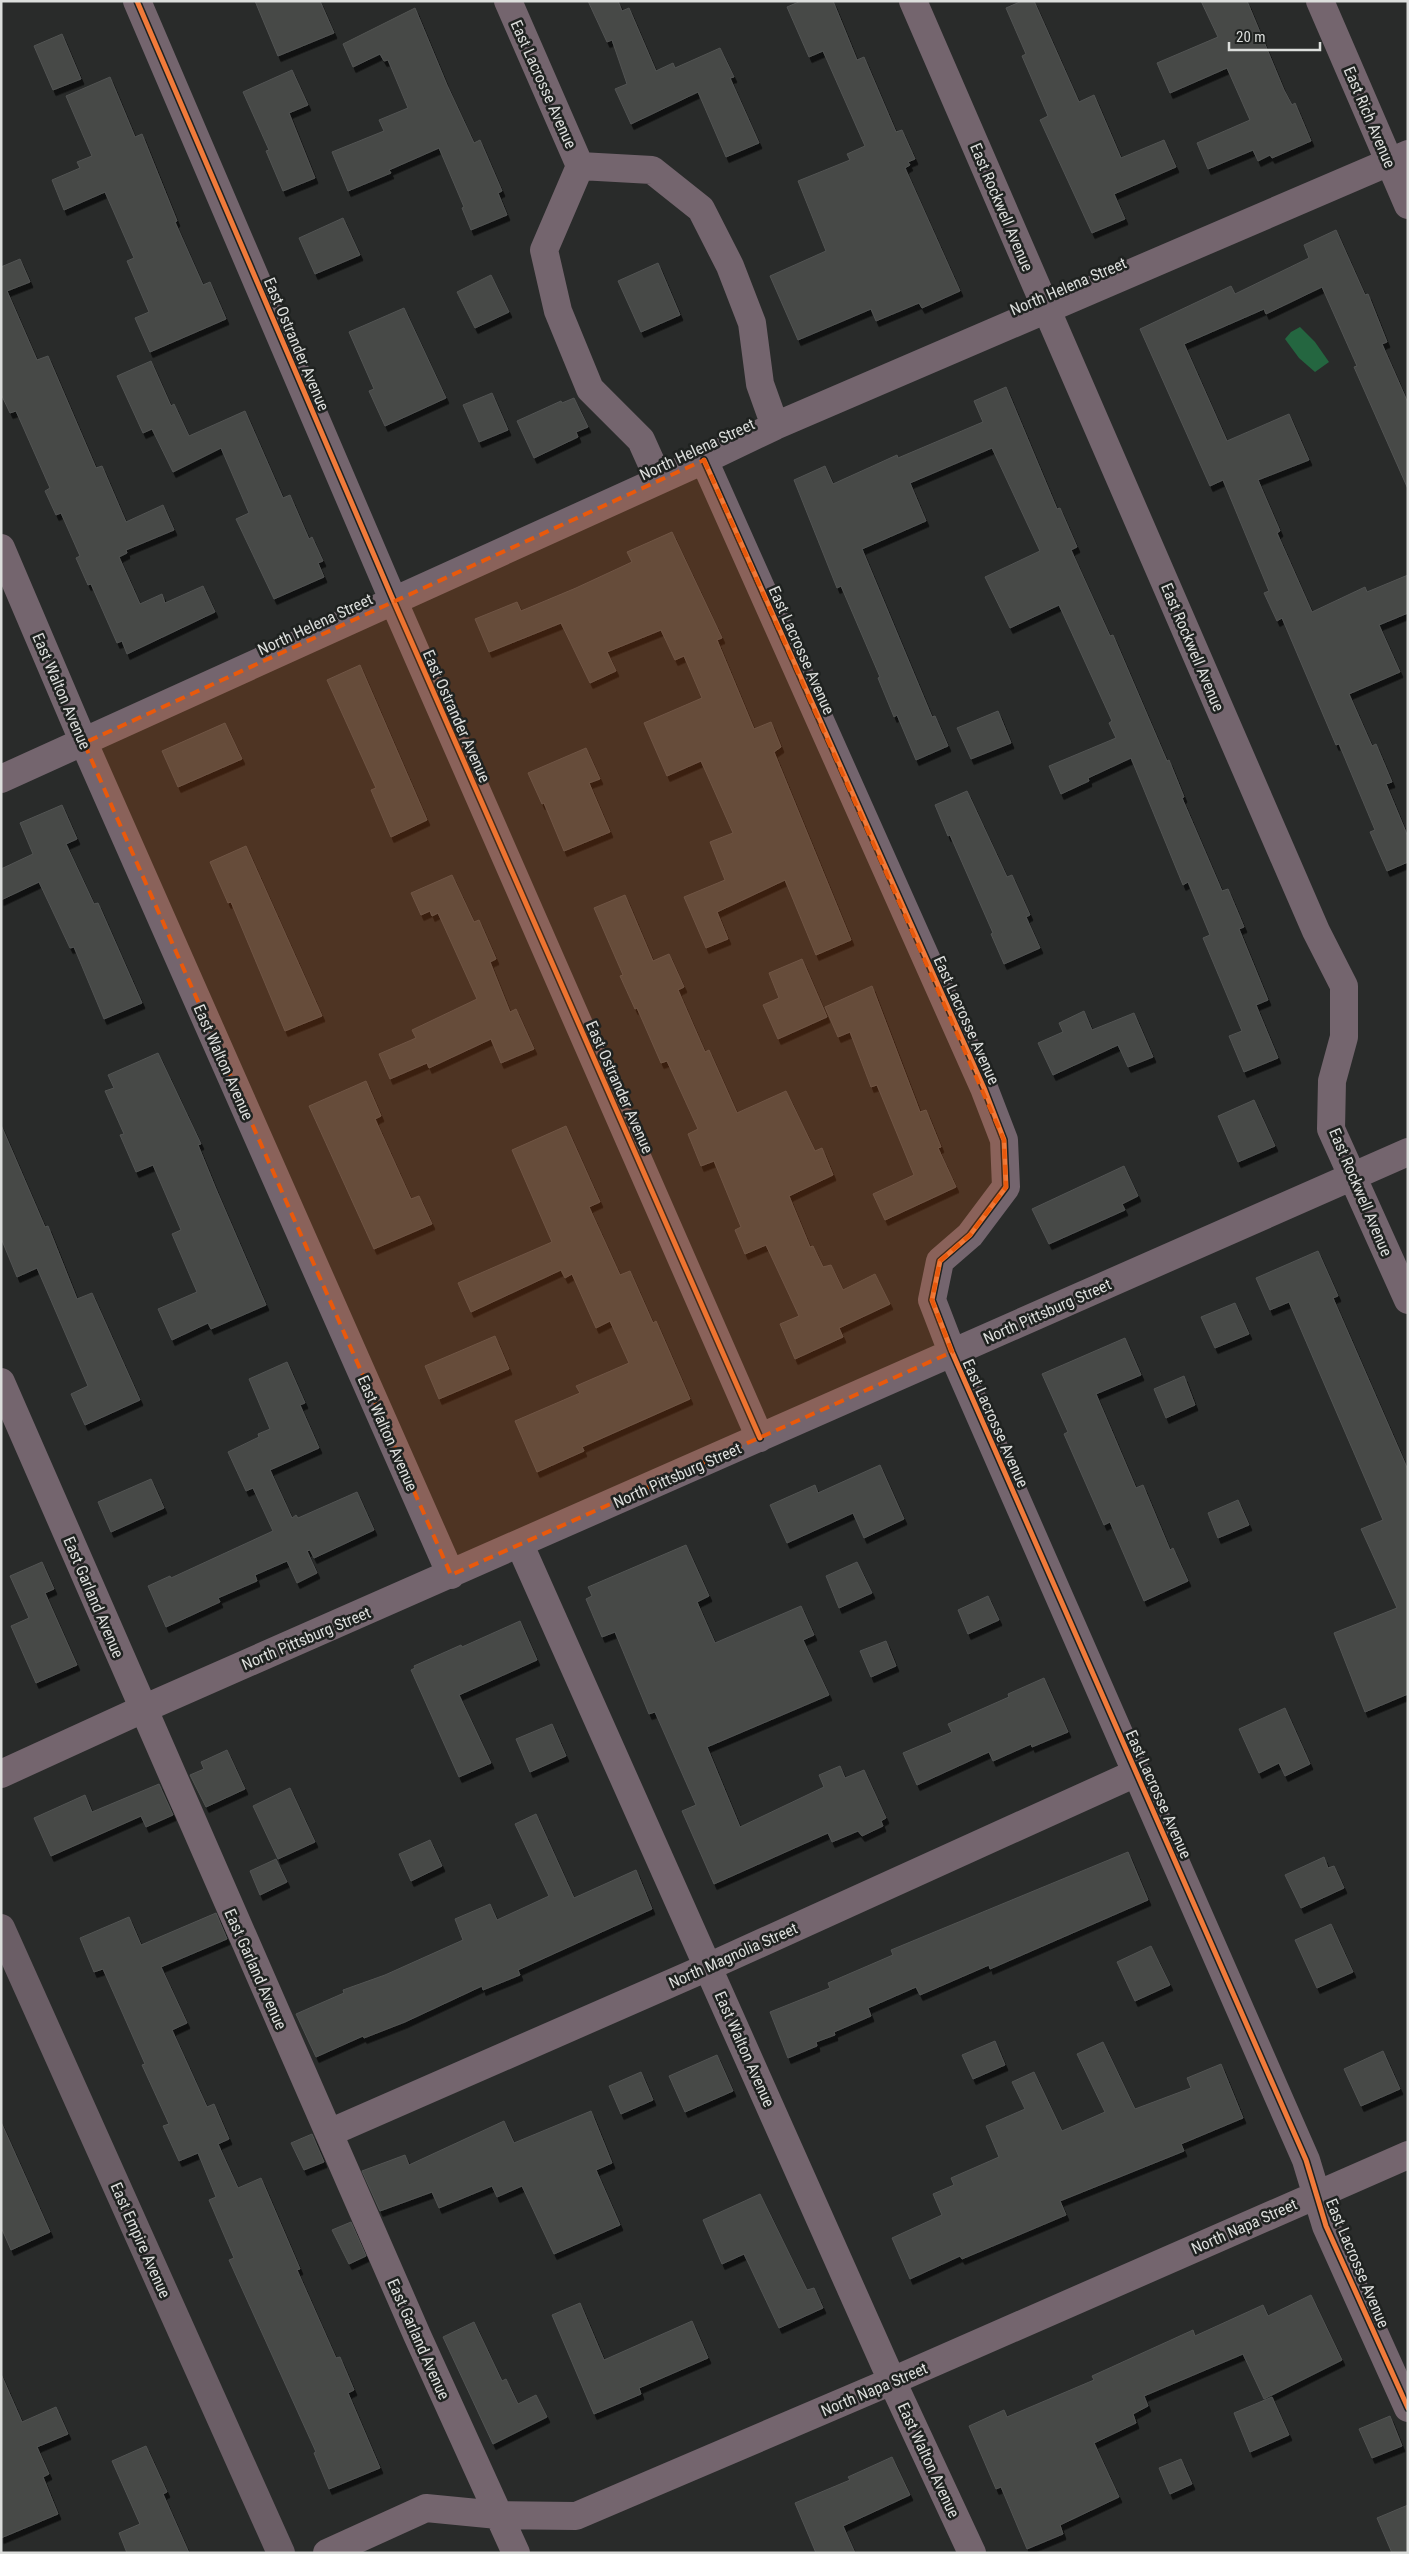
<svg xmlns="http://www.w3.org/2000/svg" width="1409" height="2554" font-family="'Roboto Condensed',sans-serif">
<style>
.water{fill:#246640}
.building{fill:#464847;stroke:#525453;filter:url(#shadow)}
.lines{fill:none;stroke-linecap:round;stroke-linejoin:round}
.street{stroke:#74656e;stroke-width:28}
.secondary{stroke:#6b5e66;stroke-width:28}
.cycleway-casing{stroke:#1f2220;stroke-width:8}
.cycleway{stroke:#f17a3a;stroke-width:5}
.marked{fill:#e8590c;fill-opacity:0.2;stroke:#e8590c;stroke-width:4;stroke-dasharray:10 6;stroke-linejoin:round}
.labels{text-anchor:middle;stroke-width:5;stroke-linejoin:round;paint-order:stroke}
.street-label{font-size:16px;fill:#dcdedc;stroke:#1f2220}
</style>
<defs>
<filter id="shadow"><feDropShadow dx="3" dy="5.5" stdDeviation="0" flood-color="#0009"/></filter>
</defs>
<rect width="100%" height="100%" fill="#292b2a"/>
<path class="water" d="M 1300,327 L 1315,342 L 1329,362 L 1315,372 L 1299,358 L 1285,339 L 1291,332 Z"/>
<path class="building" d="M 255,1 L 320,1 L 334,33 L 278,56 Z
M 588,1 L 618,1 L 622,11 L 629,8 L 656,71 L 673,63 L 675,68 L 720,48 L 734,77 L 730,78 L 759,143 L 726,157 L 698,92 L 631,124 L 615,89 L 627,84 L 612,40 L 607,42 Z
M 801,1 L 833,1 L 857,60 L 864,57 L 896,132 L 902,130 L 915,159 L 908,162 L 910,165 L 905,168 L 960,291 L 922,308 L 919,303 L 876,321 L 871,309 L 798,340 L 770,276 L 826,251 L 798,181 L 850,160 L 847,154 L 865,146 L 823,51 L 809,57 L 787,7 Z
M 1022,1 L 1034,1 L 1079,102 L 1094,95 L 1121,158 L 1164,140 L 1176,167 L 1114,194 L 1125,219 L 1092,233 L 1040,120 L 1048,116 L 1022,56 L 1026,54 L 1006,8 Z
M 1201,1 L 1247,1 L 1284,90 L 1292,105 L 1295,103 L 1311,141 L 1272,158 L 1270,155 L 1258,161 L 1253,150 L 1208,169 L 1197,143 L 1250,120 L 1227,68 L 1170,93 L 1157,63 L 1218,37 Z
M 415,8 L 447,85 L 474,143 L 480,140 L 502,191 L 498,193 L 507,215 L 471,230 L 462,208 L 464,207 L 439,148 L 389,170 L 391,173 L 348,191 L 332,152 L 384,131 L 379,120 L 408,108 L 388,60 L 384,61 L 380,54 L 353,67 L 343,44 Z
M 62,34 L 81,79 L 53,90 L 34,46 Z
M 292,70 L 308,105 L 289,113 L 315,178 L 283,191 L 266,151 L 269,150 L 243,92 Z
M 110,77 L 135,137 L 142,134 L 177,221 L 175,222 L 203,285 L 210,282 L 226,319 L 150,352 L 135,318 L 149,312 L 127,261 L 134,258 L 105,192 L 64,210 L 52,180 L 80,168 L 77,162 L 92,156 L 66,96 Z
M 343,218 L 360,255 L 315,274 L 299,238 Z
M 1336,230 L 1365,295 L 1368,294 L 1387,342 L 1382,344 L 1408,403 L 1408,489 L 1354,367 L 1357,366 L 1322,287 L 1266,314 L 1264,309 L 1184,344 L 1227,441 L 1289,414 L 1309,460 L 1258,480 L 1280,531 L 1277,533 L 1312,612 L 1365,587 L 1367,592 L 1408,575 L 1408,613 L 1379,625 L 1400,672 L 1349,694 L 1372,746 L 1376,744 L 1392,782 L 1386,784 L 1408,837 L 1408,862 L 1387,871 L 1370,832 L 1375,830 L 1339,744 L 1336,745 L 1282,618 L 1277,621 L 1264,593 L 1269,591 L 1223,480 L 1210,486 L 1140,329 L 1231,286 L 1235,294 L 1309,258 L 1304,245 Z
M 20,259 L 30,282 L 7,291 L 37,360 L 48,356 L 96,468 L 102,466 L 126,522 L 163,505 L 174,530 L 126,550 L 127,553 L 119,557 L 140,604 L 162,594 L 165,603 L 203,586 L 215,612 L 127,654 L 122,641 L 117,643 L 91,584 L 88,585 L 76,558 L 80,556 L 61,513 L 56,515 L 45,491 L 50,488 L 16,411 L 10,413 L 1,394 L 1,267 Z
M 658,263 L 680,315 L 641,332 L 618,281 Z
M 491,275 L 509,312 L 475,328 L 457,292 Z
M 404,308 L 446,398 L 385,426 L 369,391 L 374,389 L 349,332 Z
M 151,361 L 171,406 L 174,404 L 189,436 L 245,411 L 283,498 L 290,495 L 309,539 L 312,537 L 323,561 L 318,563 L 324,577 L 274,599 L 236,519 L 249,513 L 221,448 L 173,472 L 152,429 L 143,433 L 117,376 Z
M 1006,387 L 1057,509 L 1060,508 L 1077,547 L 1071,550 L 1110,636 L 1113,635 L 1167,761 L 1169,760 L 1184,797 L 1182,798 L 1222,891 L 1228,889 L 1244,927 L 1239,929 L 1268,1000 L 1256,1005 L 1278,1058 L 1244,1072 L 1229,1036 L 1242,1031 L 1203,938 L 1210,935 L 1188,882 L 1183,885 L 1131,758 L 1088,778 L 1089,781 L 1061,794 L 1049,766 L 1116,738 L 1109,723 L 1112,721 L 1059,605 L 1010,628 L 985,577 L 1040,551 L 992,448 L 910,483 L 926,521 L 862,549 L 932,717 L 935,716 L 948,746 L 916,760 L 897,715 L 894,717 L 878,678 L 880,677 L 841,586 L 837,588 L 794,480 L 825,466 L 833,484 L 897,455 L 898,458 L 983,422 L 974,401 Z
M 492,393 L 508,430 L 479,442 L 463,405 Z
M 574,398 L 588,427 L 576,432 L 578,437 L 534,458 L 517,421 L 561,401 L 562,403 Z
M 672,532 L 722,638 L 717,640 L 754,729 L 771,722 L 781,747 L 774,752 L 851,940 L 816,955 L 785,880 L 717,912 L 728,939 L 706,948 L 684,897 L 725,880 L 710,842 L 733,833 L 701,761 L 667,776 L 644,723 L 702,698 L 684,656 L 675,660 L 661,630 L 607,652 L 616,671 L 590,683 L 561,623 L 489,652 L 475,619 L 517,602 L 521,611 L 576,588 L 632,562 L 627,552 Z
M 360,665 L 427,820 L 391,837 L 371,790 L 376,788 L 327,680 Z
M 998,711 L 1011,743 L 971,759 L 957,728 Z
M 225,723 L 242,759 L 178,787 L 162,751 Z
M 586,748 L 600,779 L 589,783 L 610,832 L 564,851 L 544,803 L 542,804 L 528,773 Z
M 967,791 L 1007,877 L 1012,875 L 1030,915 L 1026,917 L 1040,948 L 1004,964 L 991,934 L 993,933 L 950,835 L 948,836 L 935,805 Z
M 62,805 L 77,839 L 66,844 L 94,904 L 98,903 L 142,1003 L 104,1019 L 74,947 L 70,948 L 39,882 L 1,900 L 1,869 L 33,854 L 20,823 Z
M 246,846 L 322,1016 L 285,1031 L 231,902 L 228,903 L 210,862 Z
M 452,875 L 474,922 L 479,920 L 496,959 L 490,962 L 510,1012 L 516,1009 L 534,1049 L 501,1063 L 491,1039 L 429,1068 L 427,1063 L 390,1079 L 379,1054 L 416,1038 L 412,1030 L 477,999 L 438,913 L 432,916 L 430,911 L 421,915 L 411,893 Z
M 625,895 L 653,961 L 669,954 L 684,987 L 678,990 L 705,1052 L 709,1050 L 737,1113 L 786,1091 L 815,1151 L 822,1148 L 833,1175 L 789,1196 L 810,1247 L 813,1246 L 823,1267 L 831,1265 L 843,1290 L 875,1274 L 890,1304 L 839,1328 L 843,1337 L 795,1359 L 780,1324 L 799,1316 L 766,1245 L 745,1254 L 735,1230 L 741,1227 L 714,1161 L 701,1166 L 688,1134 L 698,1129 L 667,1061 L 661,1063 L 637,1008 L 635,1009 L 620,976 L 623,975 L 594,908 Z
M 802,959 L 827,1017 L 778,1039 L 763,1005 L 779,998 L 769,973 Z
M 872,986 L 920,1112 L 926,1110 L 941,1147 L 938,1148 L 956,1187 L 885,1220 L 873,1194 L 914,1175 L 877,1085 L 871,1087 L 850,1032 L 838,1037 L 825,1007 Z
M 1084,1011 L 1092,1030 L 1134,1013 L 1153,1057 L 1128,1067 L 1118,1045 L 1053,1075 L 1038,1043 L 1063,1032 L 1059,1023 Z
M 158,1053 L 201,1144 L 198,1145 L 216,1189 L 266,1305 L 211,1329 L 208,1323 L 172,1340 L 158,1309 L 197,1292 L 172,1234 L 181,1230 L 153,1165 L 136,1172 L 120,1135 L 124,1134 L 105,1091 L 114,1088 L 108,1075 Z
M 366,1081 L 381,1116 L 375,1119 L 411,1199 L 419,1196 L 432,1224 L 374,1249 L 309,1106 Z
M 1254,1100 L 1275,1146 L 1238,1162 L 1218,1116 Z
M 1,1125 L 45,1227 L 48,1226 L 77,1299 L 92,1293 L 140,1400 L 85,1425 L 71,1394 L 88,1386 L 37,1268 L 17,1277 L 1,1238 Z
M 566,1126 L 600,1202 L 589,1207 L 620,1275 L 630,1271 L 653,1323 L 656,1321 L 690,1399 L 582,1447 L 584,1451 L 537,1472 L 515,1421 L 580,1393 L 576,1386 L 629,1363 L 610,1321 L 596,1328 L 572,1274 L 565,1278 L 561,1270 L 471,1312 L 458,1283 L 552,1242 L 512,1150 Z
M 1124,1166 L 1138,1196 L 1122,1204 L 1125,1210 L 1049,1244 L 1032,1209 Z
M 1318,1251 L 1338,1296 L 1333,1298 L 1408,1470 L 1408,1694 L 1365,1712 L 1334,1633 L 1397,1608 L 1361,1529 L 1383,1520 L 1289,1302 L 1270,1310 L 1256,1278 Z
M 1235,1303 L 1249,1334 L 1215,1348 L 1201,1317 Z
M 495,1336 L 509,1369 L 439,1399 L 425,1366 Z
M 1125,1338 L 1141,1375 L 1096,1394 L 1136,1488 L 1143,1485 L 1170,1550 L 1173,1548 L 1188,1581 L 1144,1601 L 1110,1522 L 1104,1525 L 1064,1434 L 1068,1432 L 1042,1374 Z
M 287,1362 L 305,1403 L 300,1405 L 319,1448 L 270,1470 L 292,1518 L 296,1515 L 298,1518 L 357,1492 L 374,1530 L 314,1558 L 310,1550 L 307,1551 L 317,1573 L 297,1583 L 287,1561 L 255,1575 L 257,1581 L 218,1598 L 220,1602 L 166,1627 L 148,1586 L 170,1576 L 171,1578 L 273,1531 L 253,1488 L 246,1491 L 228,1452 L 259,1437 L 258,1434 L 270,1429 L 249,1379 Z
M 1184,1376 L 1195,1405 L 1166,1418 L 1154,1389 Z
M 880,1465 L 904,1519 L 864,1538 L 853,1513 L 787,1543 L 770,1505 L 815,1485 L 818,1493 Z
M 151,1479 L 164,1508 L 111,1532 L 98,1502 Z
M 1238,1500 L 1249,1525 L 1218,1538 L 1208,1513 Z
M 686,1545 L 709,1596 L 697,1602 L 715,1643 L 801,1606 L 814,1635 L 803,1640 L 829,1695 L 707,1747 L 740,1827 L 824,1787 L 819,1775 L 840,1766 L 845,1778 L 864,1770 L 886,1818 L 881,1821 L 883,1826 L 862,1836 L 858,1831 L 832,1842 L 828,1833 L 714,1884 L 682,1811 L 696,1805 L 655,1712 L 649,1714 L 615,1632 L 602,1637 L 586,1599 L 592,1596 L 588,1587 Z
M 42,1562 L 54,1589 L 45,1593 L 77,1665 L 36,1683 L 11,1626 L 29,1618 L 10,1576 Z
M 857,1562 L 872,1593 L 839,1608 L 826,1576 Z
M 988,1596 L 999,1620 L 968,1634 L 958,1610 Z
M 520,1621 L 537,1660 L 459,1695 L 491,1763 L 459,1777 L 411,1670 L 415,1668 L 414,1666 L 461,1645 L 462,1647 Z
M 886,1641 L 896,1666 L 871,1677 L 860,1651 Z
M 1044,1678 L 1068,1732 L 1032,1747 L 1031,1744 L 993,1761 L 989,1752 L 917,1785 L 903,1753 L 952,1732 L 948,1724 L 1009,1697 L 1008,1694 Z
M 1285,1708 L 1310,1764 L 1285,1776 L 1279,1763 L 1259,1773 L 1239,1729 Z
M 552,1724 L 566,1756 L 530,1772 L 516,1739 Z
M 227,1750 L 245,1789 L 206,1807 L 190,1775 L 204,1769 L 201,1762 Z
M 159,1784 L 173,1815 L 146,1827 L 141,1816 L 51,1856 L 34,1818 L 85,1795 L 92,1812 Z
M 290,1788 L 315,1842 L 278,1859 L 253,1806 Z
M 536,1814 L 574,1898 L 636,1870 L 652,1909 L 518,1970 L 520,1975 L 483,1990 L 482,1986 L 405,2022 L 364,2038 L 363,2036 L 316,2057 L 296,2014 L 344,1993 L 343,1990 L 385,1975 L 463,1940 L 455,1919 L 490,1904 L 497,1920 L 549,1896 L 515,1824 Z
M 430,1840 L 442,1866 L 411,1881 L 399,1854 Z
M 1128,1852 L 1148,1900 L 990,1969 L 989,1965 L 920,1995 L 916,1987 L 868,2008 L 871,2016 L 834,2032 L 835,2035 L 816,2042 L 817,2046 L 788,2058 L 770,2012 L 830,1988 L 828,1983 L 893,1955 L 891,1950 Z
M 1324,1857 L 1328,1868 L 1334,1866 L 1344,1888 L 1301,1908 L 1285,1875 Z
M 276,1859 L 287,1882 L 260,1895 L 250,1871 Z
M 216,1913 L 227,1939 L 161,1967 L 187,2023 L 172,2030 L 207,2107 L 214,2104 L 229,2139 L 218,2144 L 238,2188 L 261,2178 L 300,2269 L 297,2270 L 336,2358 L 340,2357 L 354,2390 L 348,2393 L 380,2468 L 329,2489 L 314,2453 L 316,2452 L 229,2260 L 234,2258 L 209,2200 L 216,2197 L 198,2153 L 179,2161 L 163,2126 L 169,2124 L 142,2065 L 145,2064 L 103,1969 L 94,1972 L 80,1938 L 129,1917 L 141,1945 Z
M 1331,1924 L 1353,1972 L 1317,1988 L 1295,1940 Z
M 1151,1946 L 1170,1985 L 1135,2001 L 1117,1962 Z
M 995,2041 L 1005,2065 L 973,2079 L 962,2055 Z
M 1103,2042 L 1135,2109 L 1191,2088 L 1187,2078 L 1221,2064 L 1243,2118 L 1181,2144 L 1184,2151 L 1060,2201 L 1066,2215 L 962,2259 L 960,2256 L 910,2279 L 892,2238 L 942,2215 L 933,2194 L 954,2185 L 951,2178 L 999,2157 L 986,2126 L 1025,2109 L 1012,2082 L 1034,2072 L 1062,2131 L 1105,2112 L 1077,2054 Z
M 1383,2051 L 1400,2089 L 1361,2106 L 1344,2069 Z
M 717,2055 L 733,2091 L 685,2112 L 669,2076 Z
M 641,2072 L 653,2100 L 621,2114 L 609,2086 Z
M 591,2111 L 612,2163 L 596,2170 L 620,2225 L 554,2254 L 522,2186 L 497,2197 L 492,2186 L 439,2208 L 432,2192 L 380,2211 L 362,2171 L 405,2155 L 409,2165 L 504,2121 L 514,2143 Z
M 1,2122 L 50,2232 L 11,2250 L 1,2227 Z
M 312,2134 L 324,2162 L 304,2170 L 291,2143 Z
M 760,2194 L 807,2290 L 814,2288 L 823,2308 L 779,2328 L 744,2254 L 722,2264 L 703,2220 Z
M 351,2222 L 366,2256 L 349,2264 L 332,2230 Z
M 1311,2295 L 1342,2360 L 1264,2399 L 1243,2354 L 1144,2396 L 1148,2406 L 1133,2414 L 1136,2423 L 1094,2443 L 1119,2497 L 1060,2525 L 1063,2534 L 1027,2549 L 1001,2487 L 996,2489 L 969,2426 L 1004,2410 L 1007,2417 L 1094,2380 L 1092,2376 L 1193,2330 L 1195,2336 L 1263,2305 L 1268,2316 Z
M 580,2303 L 604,2360 L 692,2321 L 708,2358 L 639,2388 L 641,2394 L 594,2414 L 552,2315 Z
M 474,2322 L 502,2381 L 506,2379 L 518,2404 L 536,2395 L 547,2417 L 493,2444 L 443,2337 Z
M 1,2374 L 22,2422 L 56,2407 L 68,2434 L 37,2447 L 49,2474 L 43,2477 L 58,2514 L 1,2538 Z
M 1272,2397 L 1289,2435 L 1250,2452 L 1234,2413 Z
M 1390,2416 L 1402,2446 L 1372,2458 L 1359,2429 Z
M 146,2446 L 167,2492 L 163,2494 L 189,2553 L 127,2553 L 119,2533 L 140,2524 L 112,2461 Z
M 892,2457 L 910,2495 L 843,2526 L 855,2553 L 816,2553 L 795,2503 L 850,2480 L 848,2477 Z
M 1181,2459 L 1192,2484 L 1170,2494 L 1159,2468 Z
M 1408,2505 L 1408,2553 L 1392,2553 L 1377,2518 Z"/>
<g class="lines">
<path class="street" d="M 137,1 L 394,602 L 760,1438
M 508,1 L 580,166 L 544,250 L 558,311 L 590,389 L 641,440 L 659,480
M 913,1 L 1316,931 L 1344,986 L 1344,1037 L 1332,1081 L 1331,1129 L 1408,1300
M 1320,1 L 1408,205
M 580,166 L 652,170 L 701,209 L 730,266 L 752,323 L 760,384 L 775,426
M 704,460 L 984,1088 L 1004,1140 L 1006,1187 L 970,1235 L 940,1261 L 932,1300 L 952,1352 L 1306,2160 L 1326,2226 L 1408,2408
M 1,548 L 84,743 L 451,1575
M 1,779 L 704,460 L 775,426 L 1408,154
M 1,1382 L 417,2335 L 516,2553
M 520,1545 L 892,2381 L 972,2553
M 1,1774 L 143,1709 L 1408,1152
M 329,2133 L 708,1967 L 1136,1773
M 327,2553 L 426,2508 L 498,2515 L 576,2516 L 892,2381 L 1408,2155"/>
<path class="secondary" d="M 1,1928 L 281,2553"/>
<defs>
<path id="cycleway" d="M 137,1 L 394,602 L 760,1438
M 704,460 L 984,1088 L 1004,1140 L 1006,1187 L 970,1235 L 940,1261 L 932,1300 L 952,1352 L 1306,2160 L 1326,2226 L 1408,2408"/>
</defs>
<use href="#cycleway" class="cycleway-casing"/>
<use href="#cycleway" class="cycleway"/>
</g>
<path class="marked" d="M 704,460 L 1004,1140 L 1006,1187 L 970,1235 L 940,1261 L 932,1300 L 952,1352 L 451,1575 L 84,743 Z"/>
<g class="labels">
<g class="street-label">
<text transform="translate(544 84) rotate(66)" y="6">East Lacrosse Avenue</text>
<text transform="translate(1370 117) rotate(67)" y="6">East Rich Avenue</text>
<text transform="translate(1002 207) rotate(67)" y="6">East Rockwell Avenue</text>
<text transform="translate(1068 286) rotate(-23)" y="6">North Helena Street</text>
<text transform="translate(297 344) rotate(67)" y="6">East Ostrander Avenue</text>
<text transform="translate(697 449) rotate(-25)" y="6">North Helena Street</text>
<text transform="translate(315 624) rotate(-25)" y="6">North Helena Street</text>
<text transform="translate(1193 647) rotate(67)" y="6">East Rockwell Avenue</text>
<text transform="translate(802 650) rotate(66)" y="6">East Lacrosse Avenue</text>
<text transform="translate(62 691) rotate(67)" y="6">East Walton Avenue</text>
<text transform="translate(457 716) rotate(66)" y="6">East Ostrander Avenue</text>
<text transform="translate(967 1020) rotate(66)" y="6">East Lacrosse Avenue</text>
<text transform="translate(224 1062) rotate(66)" y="6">East Walton Avenue</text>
<text transform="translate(620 1087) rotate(66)" y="6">East Ostrander Avenue</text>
<text transform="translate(1361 1192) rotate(67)" y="6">East Rockwell Avenue</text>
<text transform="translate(1047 1311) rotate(-24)" y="6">North Pittsburg Street</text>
<text transform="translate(996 1423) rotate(66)" y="6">East Lacrosse Avenue</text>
<text transform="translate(388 1433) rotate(66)" y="6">East Walton Avenue</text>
<text transform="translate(677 1475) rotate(-24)" y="6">North Pittsburg Street</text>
<text transform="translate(94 1597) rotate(67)" y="6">East Garland Avenue</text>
<text transform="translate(306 1638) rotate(-23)" y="6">North Pittsburg Street</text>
<text transform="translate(1159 1794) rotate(66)" y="6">East Lacrosse Avenue</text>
<text transform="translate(733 1955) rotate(-24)" y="6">North Magnolia Street</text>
<text transform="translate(256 1969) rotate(66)" y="6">East Garland Avenue</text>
<text transform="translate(745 2049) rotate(66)" y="6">East Walton Avenue</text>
<text transform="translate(1244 2226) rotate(-24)" y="6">North Napa Street</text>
<text transform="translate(141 2240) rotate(66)" y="6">East Empire Avenue</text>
<text transform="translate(1358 2263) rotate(67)" y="6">East Lacrosse Avenue</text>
<text transform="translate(419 2339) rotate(66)" y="6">East Garland Avenue</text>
<text transform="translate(874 2389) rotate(-23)" y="6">North Napa Street</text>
<text transform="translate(929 2460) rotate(65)" y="6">East Walton Avenue</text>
</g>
</g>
<rect width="1409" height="2554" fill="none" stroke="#dcdedc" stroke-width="5"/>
<path d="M1229 42v8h91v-8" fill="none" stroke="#dcdedc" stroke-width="2.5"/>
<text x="1236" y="42" font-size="15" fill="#dcdedc" stroke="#1f2220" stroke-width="4" paint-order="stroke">20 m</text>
</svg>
